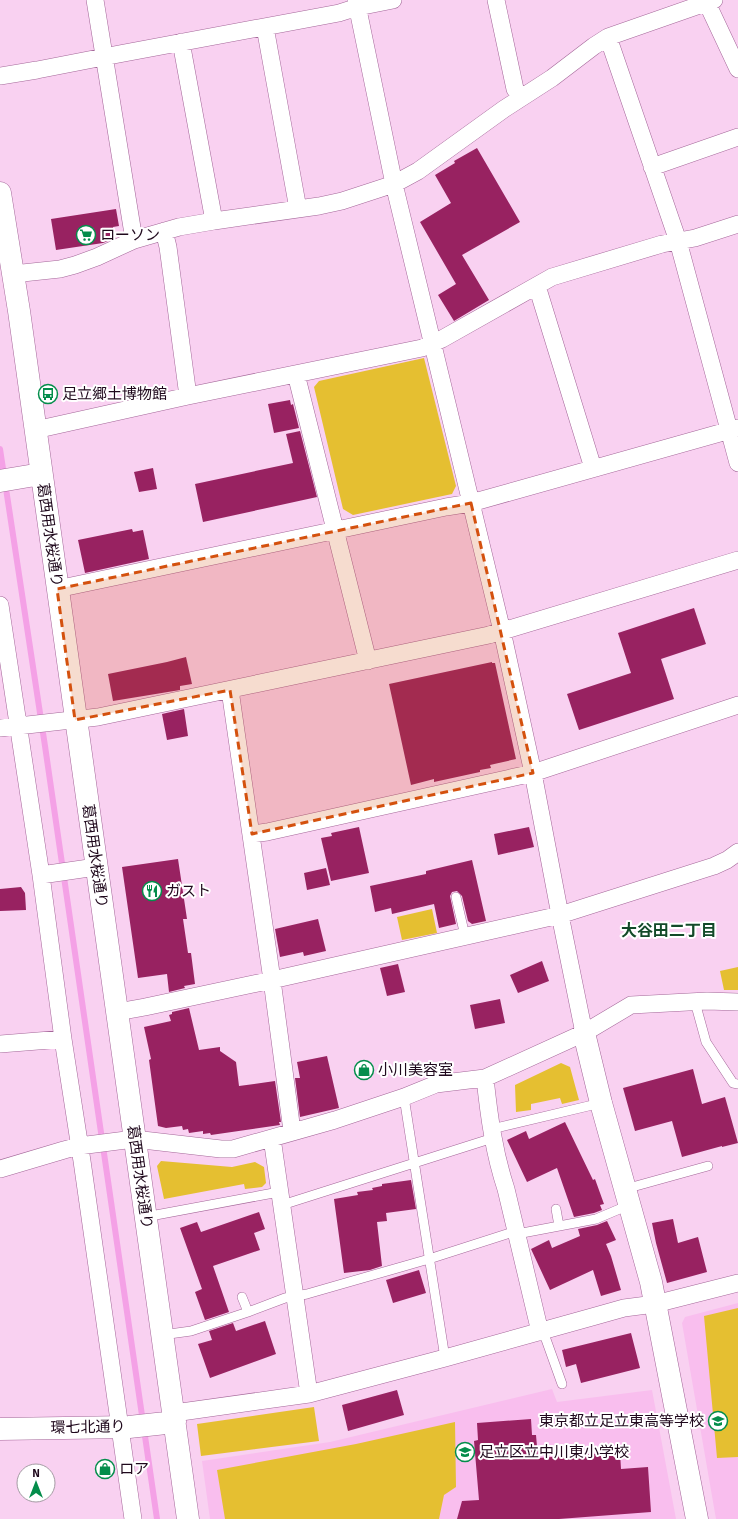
<svg xmlns="http://www.w3.org/2000/svg" width="738" height="1519" font-family="Signika,'Noto Sans JP',sans-serif">
<style>
.built{fill:#f9beee}
.green{fill:#e5bf31}
.lines{fill:none;stroke-linecap:round;stroke-linejoin:round}
.stream{stroke:#f4a1e6;stroke-width:6}
.building{fill:#982261}
.service-casing{stroke:#a46799;stroke-width:10}
.minor-casing{stroke:#a46799;stroke-width:18}
.tertiary-casing{stroke:#a46799;stroke-width:23}
.service{stroke:#fff;stroke-width:9}
.minor{stroke:#fff;stroke-width:17}
.tertiary{stroke:#fff;stroke-width:22}
.marked{fill:#d4510e;fill-opacity:0.2;stroke:#d4510e;stroke-width:3;stroke-dasharray:8 5;stroke-linejoin:round}
.labels{text-anchor:middle;stroke-width:4;stroke-linejoin:round;paint-order:stroke}
.poi-label{font-size:15px;fill:#1f081c;stroke:#fff;text-anchor:start}
.street-label{font-size:15px;fill:#1f081c;stroke:#fff}
.neighbourhood-label{font-size:16px;font-weight:bold;fill:#134a29;stroke:#fff}
</style>
<rect width="100%" height="100%" fill="#f9d1f1"/>
<path class="built" d="M 738,1303 L 738,1519 L 716,1519 L 682,1323 L 685,1317 Z
M 552,1389 L 557,1402 L 652,1390 L 676,1519 L 210,1519 L 202,1461 L 330,1442 Z"/>
<path class="green" d="M 424,358 L 456,486 L 452,494 L 353,515 L 343,509 L 314,387 L 319,381 Z
M 432,909 L 437,933 L 402,940 L 397,917 Z
M 738,967 L 738,990 L 724,990 L 720,971 Z
M 561,1063 L 570,1067 L 579,1100 L 562,1104 L 560,1098 L 531,1104 L 531,1110 L 516,1112 L 515,1085 Z
M 161,1161 L 232,1167 L 255,1162 L 264,1167 L 266,1183 L 262,1187 L 245,1189 L 244,1184 L 164,1199 L 157,1166 Z
M 738,1308 L 738,1457 L 717,1458 L 704,1316 Z
M 314,1407 L 319,1441 L 201,1456 L 197,1424 Z
M 455,1422 L 456,1487 L 444,1495 L 439,1519 L 225,1519 L 217,1470 L 356,1444 Z"/>
<g class="lines">
<path class="stream" d="M 0,449 L 45,746 L 157,1519"/>
</g>
<path class="building" d="M 477,148 L 520,222 L 462,255 L 489,300 L 454,321 L 438,295 L 456,284 L 420,222 L 451,203 L 435,175 L 455,163 L 454,161 Z
M 116,209 L 119,226 L 113,227 L 115,238 L 103,243 L 56,250 L 51,219 Z
M 290,400 L 291,405 L 293,404 L 299,428 L 274,433 L 268,404 Z
M 300,431 L 317,497 L 203,522 L 195,484 L 293,463 L 286,434 Z
M 153,468 L 157,489 L 139,492 L 134,472 Z
M 132,529 L 133,532 L 143,530 L 149,559 L 85,573 L 78,540 Z
M 694,608 L 706,644 L 661,659 L 674,699 L 579,730 L 567,694 L 631,673 L 618,633 Z
M 186,657 L 192,684 L 180,686 L 180,690 L 113,701 L 108,674 L 167,662 Z
M 492,662 L 492,663 L 495,663 L 516,759 L 490,765 L 491,768 L 480,770 L 480,772 L 434,782 L 434,779 L 411,785 L 389,684 Z
M 184,709 L 188,736 L 167,740 L 162,714 Z
M 359,827 L 369,873 L 331,881 L 321,838 L 332,836 L 331,833 Z
M 529,827 L 534,847 L 498,855 L 494,834 Z
M 178,859 L 187,919 L 183,919 L 188,953 L 191,953 L 195,984 L 184,986 L 185,988 L 169,992 L 167,974 L 138,978 L 122,867 Z
M 472,860 L 486,921 L 472,924 L 468,921 L 462,896 L 457,891 L 452,892 L 450,896 L 456,924 L 439,928 L 434,904 L 392,914 L 391,908 L 375,912 L 370,886 L 426,874 L 426,871 Z
M 326,868 L 330,885 L 307,890 L 304,873 Z
M 21,887 L 25,893 L 26,910 L 0,911 L 0,889 Z
M 318,919 L 326,951 L 304,956 L 303,952 L 280,957 L 275,929 Z
M 542,961 L 549,981 L 518,993 L 510,975 Z
M 398,964 L 405,992 L 387,996 L 380,968 Z
M 500,999 L 505,1023 L 475,1029 L 470,1005 Z
M 189,1008 L 199,1050 L 220,1047 L 220,1051 L 236,1062 L 239,1086 L 275,1081 L 281,1122 L 279,1122 L 280,1125 L 211,1135 L 210,1133 L 203,1134 L 203,1131 L 189,1133 L 188,1129 L 183,1130 L 182,1126 L 166,1128 L 158,1126 L 149,1060 L 151,1059 L 144,1027 L 171,1021 L 169,1015 L 172,1014 L 172,1012 Z
M 327,1056 L 339,1108 L 300,1117 L 295,1078 L 300,1078 L 297,1062 Z
M 693,1069 L 702,1104 L 725,1097 L 738,1143 L 722,1147 L 722,1146 L 682,1157 L 672,1121 L 635,1131 L 623,1088 Z
M 565,1122 L 593,1180 L 595,1179 L 604,1204 L 600,1205 L 602,1210 L 594,1213 L 574,1217 L 557,1168 L 527,1182 L 507,1140 L 526,1131 L 529,1139 Z
M 411,1180 L 416,1209 L 386,1213 L 387,1221 L 377,1222 L 382,1266 L 370,1270 L 344,1273 L 334,1199 L 358,1195 L 357,1192 L 373,1190 L 372,1188 L 382,1186 L 382,1184 Z
M 259,1212 L 265,1229 L 254,1233 L 260,1250 L 213,1266 L 229,1312 L 205,1320 L 195,1292 L 202,1289 L 180,1228 L 197,1222 L 201,1232 Z
M 673,1219 L 678,1243 L 698,1237 L 707,1272 L 667,1283 L 656,1243 L 652,1223 Z
M 607,1221 L 616,1240 L 606,1244 L 611,1256 L 621,1290 L 601,1296 L 593,1270 L 550,1290 L 531,1249 L 549,1240 L 552,1248 L 580,1236 L 578,1229 L 597,1225 Z
M 419,1270 L 426,1293 L 393,1303 L 386,1280 Z
M 265,1321 L 276,1354 L 210,1378 L 198,1344 L 212,1340 L 209,1331 L 233,1323 L 236,1331 Z
M 631,1333 L 640,1368 L 581,1383 L 576,1364 L 566,1367 L 562,1350 Z
M 397,1390 L 404,1415 L 348,1431 L 342,1405 Z
M 531,1419 L 532,1435 L 536,1435 L 538,1458 L 620,1452 L 621,1469 L 648,1467 L 651,1512 L 559,1519 L 457,1519 L 462,1501 L 479,1500 L 474,1441 L 478,1440 L 477,1423 Z"/>
<g class="lines">
<defs>
<path id="service" d="M 456,897 L 465,936
M 695,1002 L 706,1042 L 733,1083 L 738,1084
M 404,1097 L 445,1358
M 492,1129 L 601,1103
M 625,1189 L 708,1166
M 282,1205 L 493,1138
M 556,1209 L 559,1226
M 145,1217 L 279,1192
M 517,1234 L 596,1219 L 629,1205
M 242,1297 L 248,1312
M 543,1331 L 562,1384
M 162,1335 L 191,1331 L 248,1312 L 285,1298 L 307,1294 L 429,1259 L 516,1231"/>
<path id="minor" d="M 95,0 L 134,240
M 356,0 L 394,184 L 502,631 L 533,773 L 560,915 L 584,1033
M 496,0 L 515,89 L 521,98
M 707,3 L 738,69
M 265,27 L 298,209
M 608,37 L 678,241 L 738,463
M 181,42 L 214,221
M 0,76 L 37,70 L 119,54 L 339,13 L 358,7 L 393,0
M 652,167 L 738,137
M 164,231 L 168,247 L 188,396
M 13,274 L 60,269 L 75,265 L 97,257 L 134,240 L 179,227 L 214,221 L 319,206 L 342,201 L 394,184 L 418,171 L 504,109 L 552,78 L 594,46 L 608,37 L 714,0
M 537,286 L 593,468
M 296,374 L 368,661
M 35,430 L 188,396 L 422,348 L 442,339 L 552,277 L 662,244 L 695,238 L 738,224
M 57,589 L 446,507 L 471,503 L 738,428
M 0,605 L 41,875 L 63,1039 L 82,1161 L 133,1519
M 230,690 L 272,980 L 292,1131
M 0,728 L 98,717 L 489,635 L 738,560
M 252,834 L 267,832 L 533,773 L 738,705
M 41,875 L 96,867
M 117,1012 L 145,1007 L 272,980 L 560,915 L 714,866 L 727,860 L 738,852
M 0,1044 L 63,1039
M 485,1078 C 489,1116 494,1153 506,1189 L 540,1332
M 272,1138 L 309,1394
M 0,1169 L 64,1150 L 79,1146 L 134,1139 L 221,1149 L 233,1149 L 335,1120 L 404,1097 L 436,1084 L 485,1078 L 584,1033 L 631,1005 L 707,1001 L 738,1002
M 174,1413 L 309,1394 L 445,1358 L 592,1317 L 624,1308 L 655,1304 L 738,1283"/>
<path id="tertiary" d="M 0,193 L 19,311 L 188,1519
M 0,481 L 41,474
M 584,1033 L 601,1103 L 651,1282 L 697,1519
M 0,1429 L 129,1427 L 175,1422"/>
</defs>
<use href="#service" class="service-casing"/>
<use href="#minor" class="minor-casing"/>
<use href="#tertiary" class="tertiary-casing"/>
<use href="#service" class="service"/>
<use href="#minor" class="minor"/>
<use href="#tertiary" class="tertiary"/>
</g>
<path class="marked" d="M 471,503 L 533,773 L 252,834 L 230,690 L 75,720 L 57,589 Z"/>
<defs>
<symbol id="supermarket-ring" viewBox="-11 -11 22 22"><circle r="9.5" fill="#fff" stroke="#048d4b" stroke-width="1.5"/><path d="M-6-5.5h2.5l.6 2H6L4.5 2H-2.5L-4.4-4H-6ZM-1.5 3.2a1.3 1.3 0 1 0 .1 0ZM3 3.2a1.3 1.3 0 1 0 .1 0Z" fill="#048d4b"/></symbol>
<symbol id="bus-ring" viewBox="-11 -11 22 22"><circle r="9.5" fill="#fff" stroke="#048d4b" stroke-width="1.5"/><path d="M-5-6H5V4H4V6H2V4H-2V6H-4V4H-5ZM-3.5-4V0h7V-4ZM-3.5 1.2v1.5H-2V1.2ZM2 1.2v1.5H3.5V1.2Z" fill="#048d4b"/></symbol>
<symbol id="restaurant-ring" viewBox="-11 -11 22 22"><circle r="9.5" fill="#fff" stroke="#048d4b" stroke-width="1.5"/><path d="M-5-6h1v4h1v-4h1v4h1v-4h1v5L-1.5 .5V6h-2V.5L-5-1ZM5-6V6H3V1.5H1.5Q1.5-4 5-6Z" fill="#048d4b"/></symbol>
<symbol id="shop-ring" viewBox="-11 -11 22 22"><circle r="9.5" fill="#fff" stroke="#048d4b" stroke-width="1.5"/><path d="M-5-2.5h2.3a2.7 3.5 0 0 1 5.4 0H5L5.5 6h-11ZM-1.5-2.5h3a1.5 2.3 0 0 0-3 0Z" fill="#048d4b"/></symbol>
<symbol id="school-ring" viewBox="-11 -11 22 22"><circle r="9.5" fill="#fff" stroke="#048d4b" stroke-width="1.5"/><path d="M0-5L7-2L0 1L-7-2ZM-4 1L0 2.5L4 1V4Q0 6-4 4Z" fill="#048d4b"/></symbol>
</defs>
<g fill-rule="evenodd">
<use href="#supermarket-ring" x="75" y="224" width="22" height="22"/>
<use href="#bus-ring" x="37" y="383" width="22" height="22"/>
<use href="#restaurant-ring" x="141" y="880" width="22" height="22"/>
<use href="#shop-ring" x="353" y="1059" width="22" height="22"/>
<use href="#school-ring" x="707" y="1410" width="22" height="22"/>
<use href="#school-ring" x="454" y="1441" width="22" height="22"/>
<use href="#shop-ring" x="94" y="1458" width="22" height="22"/>
</g>
<g class="labels">
<g class="poi-label">
<text x="100" y="240">ローソン</text>
<text x="62" y="399">足立郷土博物館</text>
<text x="166" y="896">ガスト</text>
<text x="378" y="1075">小川美容室</text>
<text x="704" y="1426" text-anchor="end">東京都立足立東高等学校</text>
<text x="479" y="1457">足立区立中川東小学校</text>
<text x="119" y="1474">ロア</text>
</g>
<g class="street-label">
<text transform="translate(50 535) rotate(82)" y="5">葛西用水桜通り</text>
<text transform="translate(95 856) rotate(82)" y="5">葛西用水桜通り</text>
<text transform="translate(140 1177) rotate(82)" y="5">葛西用水桜通り</text>
<text transform="translate(88 1427) rotate(-1)" y="5">環七北通り</text>
</g>
<g class="neighbourhood-label">
<text x="669" y="936">大谷田二丁目</text>
</g>
</g>
<g transform="translate(36 1483)"><circle r="19" fill="#ffffff" stroke="#a59ca4"/>
<path d="M0-3L7 15L0 10L-7 15Z" fill="#048d4b"/>
<text y="-6" font-size="11" font-weight="bold" text-anchor="middle" fill="#1f081c">N</text>
</g>
</svg>
